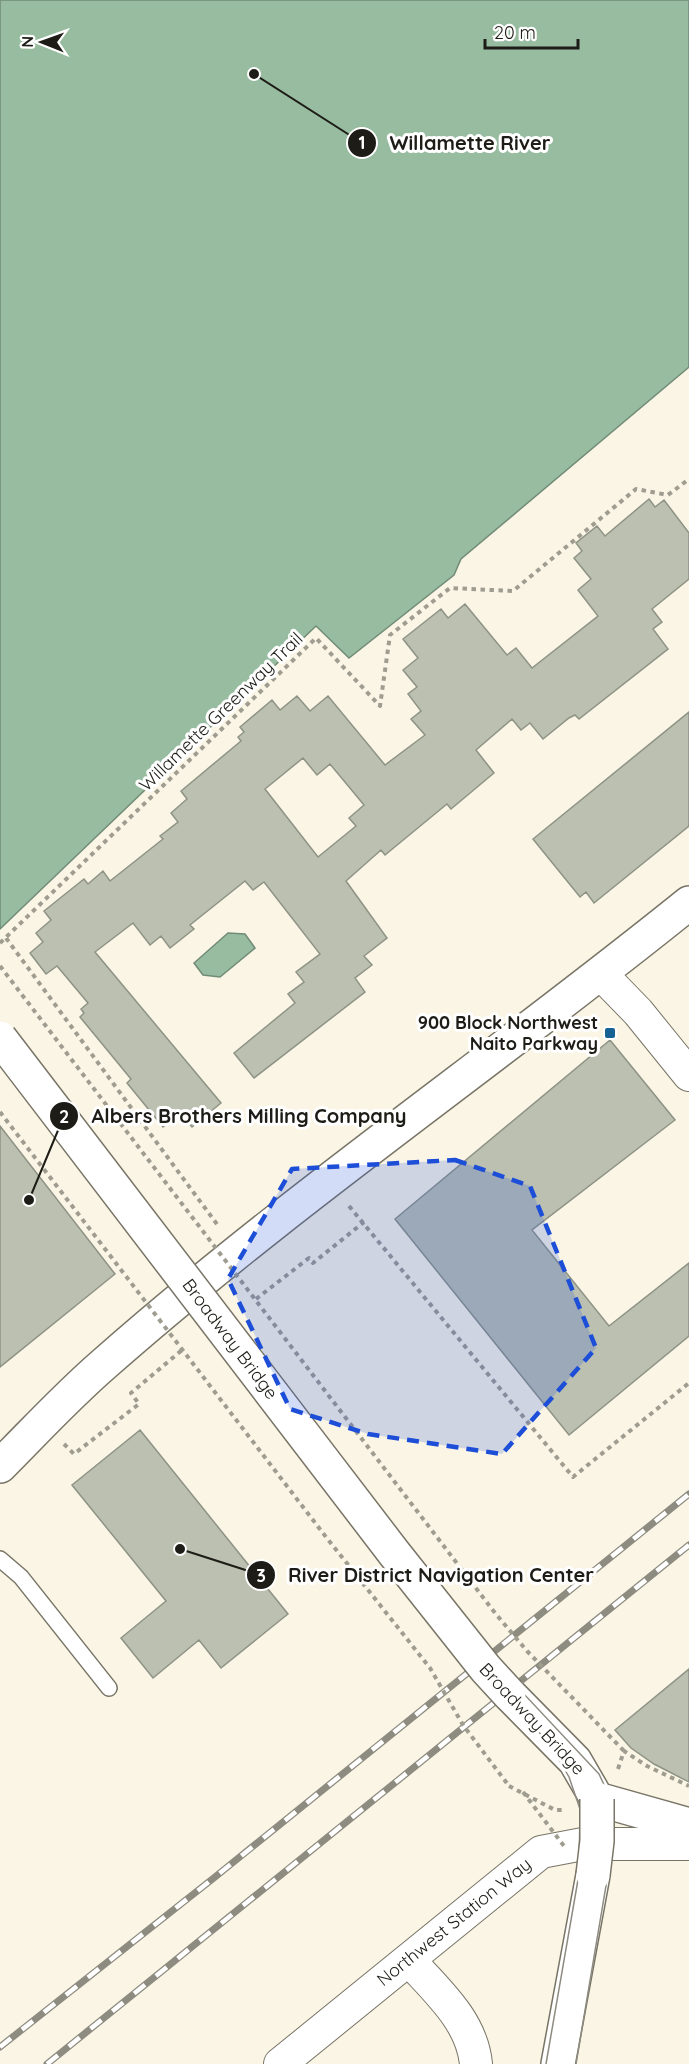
<svg xmlns="http://www.w3.org/2000/svg" width="689" height="2064" font-family="Quicksand,sans-serif">
<style>
.water{fill:#97bca0;stroke:#728c77;stroke-width:1.5}
.building{fill:#bbc0b1;stroke:#8e9385;stroke-width:1.5;fill-rule:evenodd}
.lines{fill:none;stroke-linecap:round;stroke-linejoin:round}
.lane-casing{stroke:#787466;stroke-width:18}
.street-casing{stroke:#787466;stroke-width:34}
.secondary-casing{stroke:#787466;stroke-width:36}
.primary-casing{stroke:#787466;stroke-width:36}
.path{stroke:#9f9c90;stroke-width:4;stroke-dasharray:4.5 4.5;stroke-linecap:butt}
.lane{stroke:#fff;stroke-width:15}
.street{stroke:#fff;stroke-width:32}
.secondary{stroke:#fff;stroke-width:33}
.primary{stroke:#fff;stroke-width:33}
.tram{stroke:#8e8b80;stroke-width:1.5}
.rail-casing{stroke:#8e8b80;stroke-width:7}
.rail{stroke:#fff;stroke-width:4.5;stroke-dasharray:14;stroke-linecap:butt}
.secondary-bridge-casing{stroke:#787466;stroke-width:36;stroke-linecap:butt}
.primary-bridge-casing{stroke:#787466;stroke-width:36;stroke-linecap:butt}
.path-bridge{stroke:#9f9c90;stroke-width:4;stroke-dasharray:4.5 4.5;stroke-linecap:butt}
.secondary-bridge{stroke:#fff;stroke-width:33}
.primary-bridge{stroke:#fff;stroke-width:33}
.marked{fill:#1d4ed8;fill-opacity:0.2;stroke:#1d4ed8;stroke-width:4.5;stroke-dasharray:12 8;stroke-linejoin:round}
.poi-dot{fill:#166295;stroke:#fff;stroke-width:2}
.labels{text-anchor:middle;stroke-width:6;stroke-linejoin:round;paint-order:stroke}
.street-label{font-size:18px;fill:#1d1c16;stroke:#fff}
.poi-label{font-size:18px;font-weight:bold;fill:#1d1c16;stroke:#fff;text-anchor:end}
.leader{fill:none;stroke:#1d1c16;stroke-width:2}
.callout-dot{fill:#1d1c16;stroke:#fff;stroke-width:2}
.mark-label{font-size:18px;text-anchor:middle;font-weight:bold;fill:#fff}
.callout-label{font-size:20px;text-anchor:middle;font-weight:bold;fill:#1d1c16;stroke:#fff;stroke-width:6;stroke-linejoin:round;paint-order:stroke}
</style>
<rect width="100%" height="100%" fill="#faf5e5"/>
<path class="water" d="M 0,0 L 689,0 L 689,367 L 461,559 L 454,575 L 349,658 L 316,626 L 0,929 Z
M 228,933 L 245,934 L 255,948 L 220,977 L 203,975 L 194,963 Z"/>
<path class="building" d="M 649,499 L 655,507 L 664,500 L 689,533 L 689,579 L 652,609 L 662,622 L 653,629 L 668,649 L 579,719 L 575,715 L 569,718 L 543,739 L 530,723 L 521,730 L 512,719 L 476,750 L 494,773 L 451,809 L 447,804 L 385,855 L 381,850 L 346,881 L 387,938 L 364,956 L 372,965 L 355,978 L 365,992 L 254,1078 L 234,1053 L 295,1003 L 288,994 L 304,982 L 296,972 L 320,954 L 264,882 L 253,890 L 245,881 L 190,925 L 194,929 L 170,948 L 161,936 L 150,945 L 133,923 L 95,952 L 221,1103 L 192,1127 L 180,1113 L 163,1127 L 127,1083 L 131,1079 L 80,1017 L 84,1013 L 81,1009 L 88,1003 L 57,966 L 46,974 L 30,953 L 43,942 L 36,933 L 51,920 L 44,911 L 84,879 L 88,884 L 103,871 L 110,881 L 163,839 L 160,836 L 178,822 L 171,813 L 187,799 L 181,791 L 241,741 L 238,737 L 244,732 L 240,727 L 272,700 L 280,710 L 297,696 L 310,711 L 328,696 L 385,765 L 425,735 L 411,719 L 421,711 L 408,694 L 417,687 L 403,670 L 418,658 L 403,639 L 441,609 L 448,618 L 465,604 L 507,655 L 516,648 L 532,668 L 598,616 L 578,590 L 591,579 L 574,558 L 582,551 L 576,543 L 597,526 L 605,536 ZM 303,758 L 317,775 L 330,764 L 364,805 L 349,818 L 356,826 L 318,857 L 265,789 Z
M 689,712 L 689,826 L 594,903 L 586,892 L 580,897 L 533,839 Z
M 610,1040 L 675,1120 L 532,1230 L 609,1326 L 689,1263 L 689,1336 L 569,1435 L 395,1219 Z
M 0,1126 L 115,1274 L 0,1367 Z
M 140,1430 L 288,1614 L 221,1668 L 199,1640 L 153,1678 L 121,1638 L 166,1601 L 72,1485 Z
M 689,1669 L 689,1782 L 654,1764 L 631,1748 L 615,1730 Z"/>
<g class="lines">
<defs>
<path id="lane" d="M 0,1559 L 21,1577 L 109,1688"/>
<path id="street" d="M 601,974 L 638,1012 L 689,1075
M 409,1960 C 437,1991 472,2021 476,2064
M 280,2064 L 541,1852 L 583,1844 L 689,1844"/>
<path id="secondary" d="M 0,1466 C 34,1432 67,1396 104,1364 C 290,1200 496,1059 689,903
M 558,2064 L 593,1875"/>
<path id="primary" d="M 509,1694 L 575,1761 L 597,1799 L 689,1825"/>
</defs>
<use href="#lane" class="lane-casing"/>
<use href="#street" class="street-casing"/>
<use href="#secondary" class="secondary-casing"/>
<use href="#primary" class="primary-casing"/>
<path class="path" d="M 6,938 L 219,1227
M 0,943 L 316,638 L 380,706 L 390,635 L 450,588 L 513,591 L 636,489 L 668,495 L 689,479
M 349,1206 L 573,1477 L 689,1383
M 256,1299 L 309,1258 L 313,1263 L 364,1222
M 64,1444 L 74,1454 L 139,1404 L 131,1393 L 182,1350
M 618,1769 L 624,1751 L 647,1766 L 689,1786
M 509,1786 L 555,1810 L 565,1810"/>
<use href="#lane" class="lane"/>
<use href="#street" class="street"/>
<use href="#secondary" class="secondary"/>
<use href="#primary" class="primary"/>
<path class="tram" d="M 0,1025 L 462,1628 L 599,1774 L 606,1789 L 612,1810 L 610,1862 L 576,2064
M 0,1050 L 484,1679 L 549,1742 L 569,1777 L 580,1809 L 579,1874 L 546,2064"/>
<defs>
<path id="rail" d="M 0,2047 L 215,1877 L 689,1494
M 47,2064 L 689,1545"/>
</defs>
<use href="#rail" class="rail-casing"/>
<use href="#rail" class="rail"/>
<defs>
<path id="secondary-bridge" d="M 593,1875 L 597,1841 L 597,1799"/>
<path id="primary-bridge" d="M 0,1038 L 394,1553 L 486,1669 L 509,1694"/>
</defs>
<use href="#secondary-bridge" class="secondary-bridge-casing"/>
<use href="#primary-bridge" class="primary-bridge-casing"/>
<path class="path-bridge" d="M 0,966 L 495,1613 L 527,1651 L 624,1751
M 0,1112 L 326,1537 L 430,1668 L 463,1725 L 509,1786
M 523,1792 L 564,1846"/>
<use href="#secondary-bridge" class="secondary-bridge"/>
<use href="#primary-bridge" class="primary-bridge"/>
</g>
<path class="marked" d="M 455,1160 L 530,1186 L 596,1348 L 502,1454 L 368,1434 L 290,1409 L 228,1279 L 292,1169 Z"/>
<rect class="poi-dot" x="604" y="1027" width="12" height="12" rx="3"/>
<g class="labels">
<g class="street-label">
<text transform="translate(221 712) rotate(-44)" y="6">Willamette Greenway Trail</text>
<text transform="translate(230 1339) rotate(53)" y="6">Broadway Bridge</text>
<text transform="translate(532 1719) rotate(47)" y="6">Broadway Bridge</text>
<text transform="translate(454 1922) rotate(-39)" y="6">Northwest Station Way</text>
</g>
<g class="poi-label">
<text x="598" y="1029">900 Block Northwest<tspan x="598" dy="21">Naito Parkway</tspan></text>
</g>
</g>
<path class="leader" d="M254 74L362 143M29 1200L64 1116M180 1549L261 1575"/>
<g class="callout-dot">
<circle cx="254" cy="74" r="6"/>
<circle cx="29" cy="1200" r="6"/>
<circle cx="180" cy="1549" r="6"/>
<circle cx="362" cy="143" r="15"/>
<circle cx="64" cy="1116" r="15"/>
<circle cx="261" cy="1575" r="15"/>
</g>
<g class="mark-label">
<text x="362" y="149">1</text>
<text x="64" y="1123">2</text>
<text x="261" y="1582">3</text>
</g>
<g class="callout-label">
<text x="470" y="150">Willamette River</text>
<text x="249" y="1123">Albers Brothers Milling Company</text>
<text x="441" y="1582">River District Navigation Center</text>
</g>
<g transform="translate(42 42) rotate(271)" stroke="#ffffff" stroke-width="4.5" paint-order="stroke">
<path d="M0-4.5L10 22L0 15L-10 22Z" fill="#1d1c16"/>
<text y="-9" font-size="16" font-weight="bold" text-anchor="middle" fill="#1d1c16">N</text>
</g>
<path d="M485 39v9h93v-9" fill="none" stroke="#1d1c16" stroke-width="3"/>
<text x="494" y="39" font-size="18" fill="#1d1c16" stroke="#ffffff" stroke-width="4.5" paint-order="stroke">20 m</text>
</svg>
